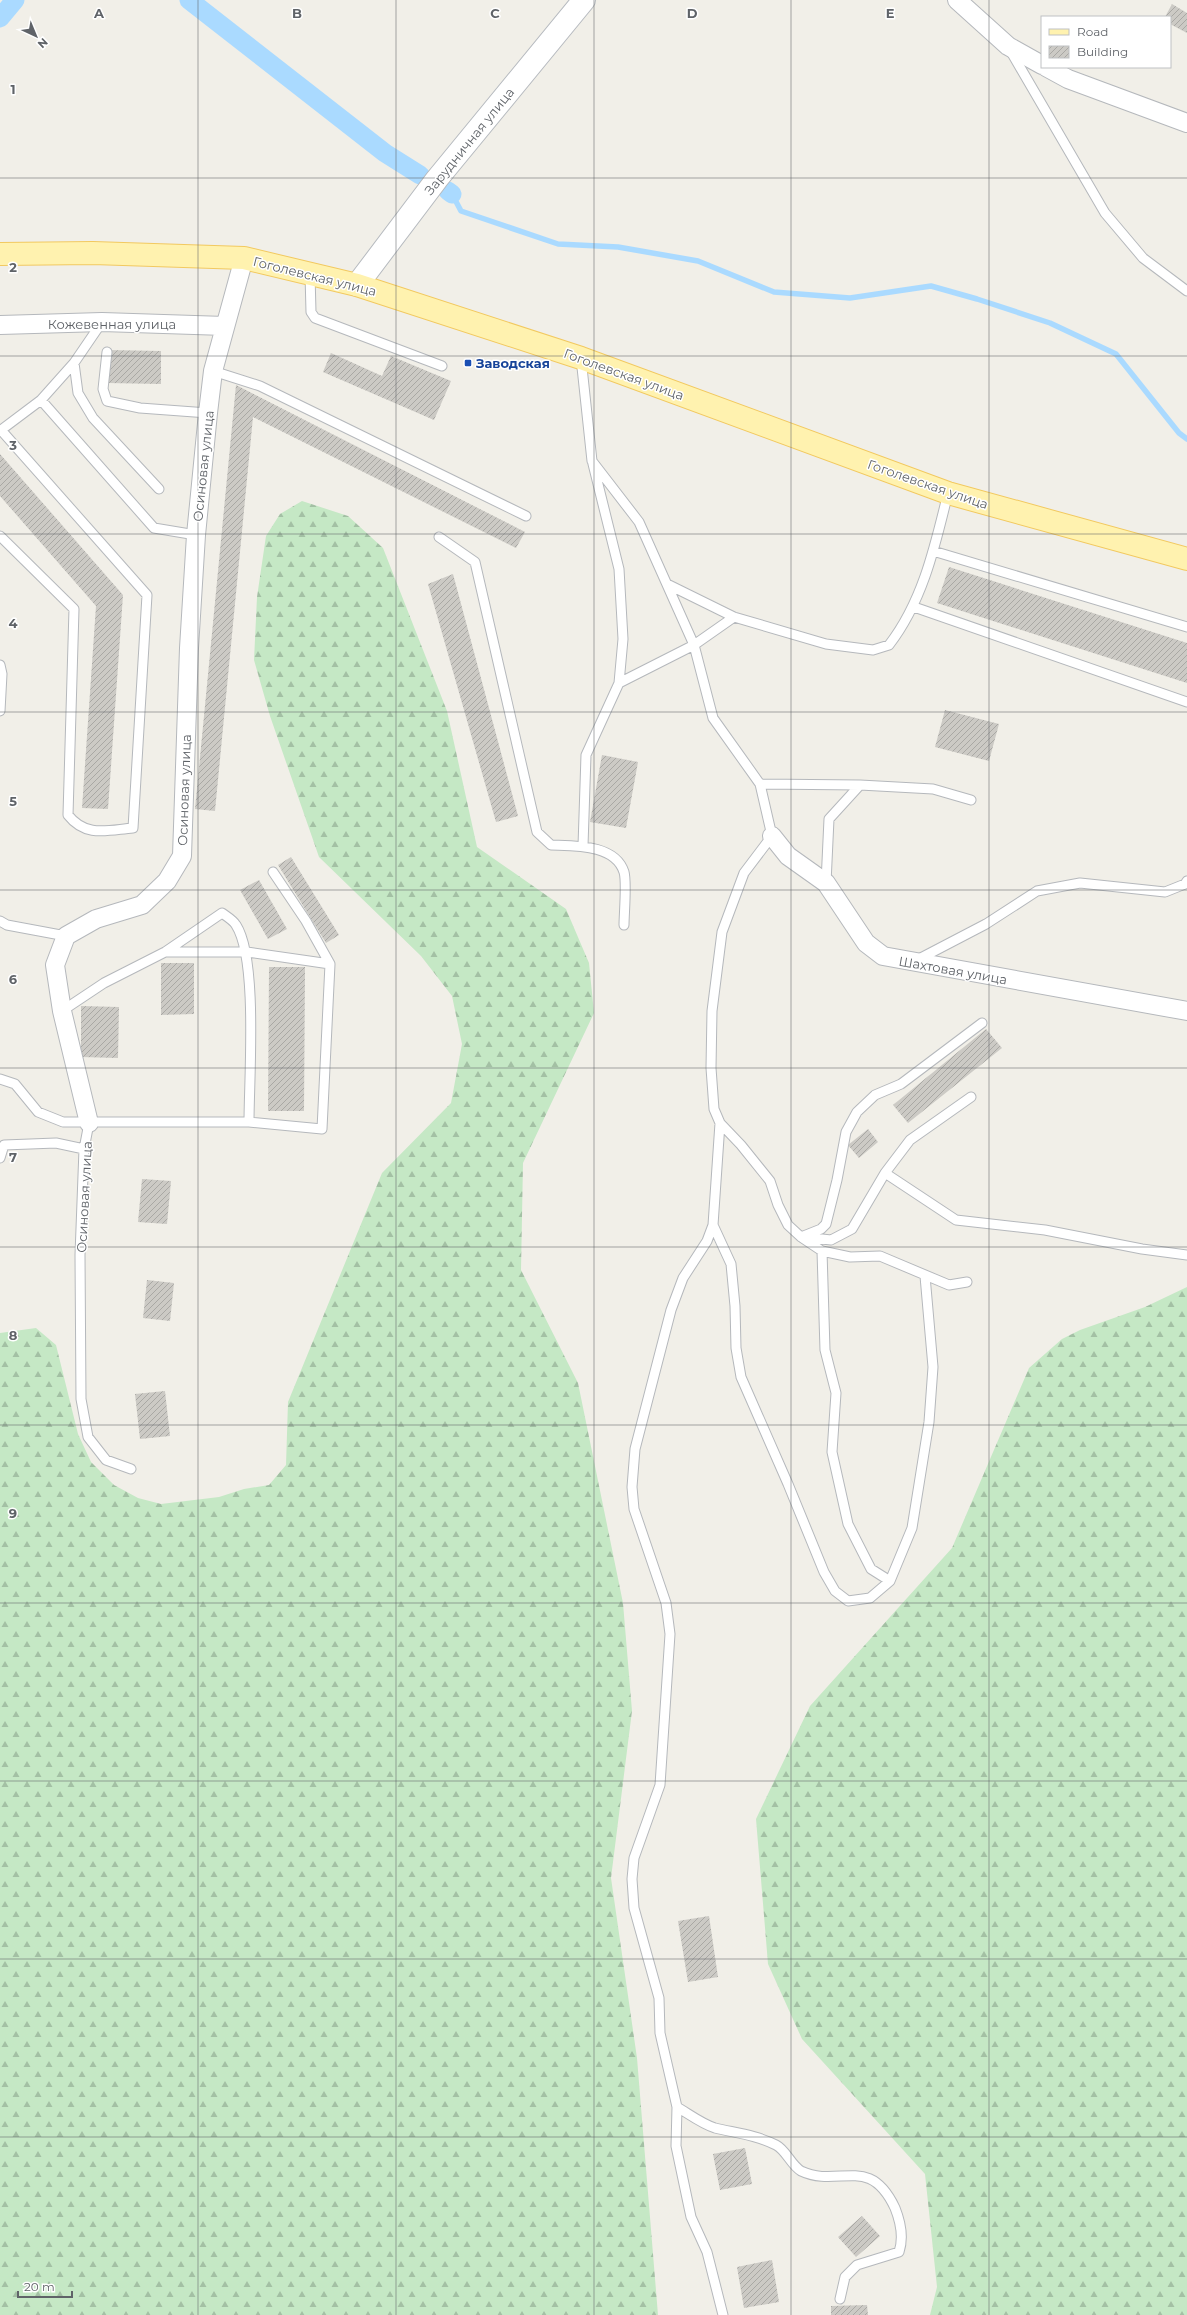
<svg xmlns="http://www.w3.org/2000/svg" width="1187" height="2315" font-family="Montserrat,sans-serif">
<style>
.forest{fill:url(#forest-firs)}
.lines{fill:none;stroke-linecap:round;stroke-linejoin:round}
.stream{stroke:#aadaff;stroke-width:5.5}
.canal{stroke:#aadaff;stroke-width:19}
.building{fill:url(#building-hatch)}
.lane-casing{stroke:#b5b8bc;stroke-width:11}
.street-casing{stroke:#b5b8bc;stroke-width:20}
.secondary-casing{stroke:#b6babf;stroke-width:24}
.primary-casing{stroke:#f2c960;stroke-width:24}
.lane{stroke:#fff;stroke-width:9}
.street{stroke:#fff;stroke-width:18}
.secondary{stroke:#fff;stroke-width:22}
.primary{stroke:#fff2af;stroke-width:22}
.grid{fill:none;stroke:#5f6368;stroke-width:1;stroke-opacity:0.55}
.transit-dot{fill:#1a4fb4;stroke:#fff;stroke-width:1.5}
.labels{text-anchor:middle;stroke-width:3;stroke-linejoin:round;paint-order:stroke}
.street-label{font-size:13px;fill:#5f6368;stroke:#fff}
.transit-label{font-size:13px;font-weight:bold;fill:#164399;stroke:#fff;text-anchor:start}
.grid-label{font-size:13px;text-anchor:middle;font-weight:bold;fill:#5f6368;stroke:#fff;stroke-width:3;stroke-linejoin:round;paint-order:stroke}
</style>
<defs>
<pattern id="forest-firs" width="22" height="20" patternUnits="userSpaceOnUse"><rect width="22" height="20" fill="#c5e8c5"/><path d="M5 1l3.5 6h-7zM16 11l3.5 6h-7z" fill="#a3c0a4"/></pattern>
<pattern id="building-hatch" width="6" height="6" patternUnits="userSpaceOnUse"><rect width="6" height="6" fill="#cccac5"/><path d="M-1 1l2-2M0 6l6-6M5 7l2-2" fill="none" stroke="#a9a8a4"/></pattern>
</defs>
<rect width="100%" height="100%" fill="#f1efe8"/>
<path class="forest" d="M 302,501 L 348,516 L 383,548 L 447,711 L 477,847 L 566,909 L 589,963 L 594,1013 L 523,1163 L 521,1270 L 578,1383 L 623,1603 L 632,1711 L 611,1878 L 637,2058 L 658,2315 L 0,2315 L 0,1333 L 36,1328 L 56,1345 L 78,1434 L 91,1462 L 114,1485 L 138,1498 L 161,1504 L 219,1497 L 244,1489 L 269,1485 L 286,1465 L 288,1402 L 382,1173 L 451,1103 L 462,1044 L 452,996 L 421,956 L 319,857 L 270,716 L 254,660 L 257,597 L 266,536 L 280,514 Z
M 1187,1287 L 1187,2315 L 930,2315 L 937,2287 L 925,2174 L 802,2039 L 768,1964 L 756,1819 L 810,1706 L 952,1548 L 1029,1368 L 1062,1339 L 1080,1330 L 1145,1307 Z"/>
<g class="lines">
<path class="stream" d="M 452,194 L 461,211 L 558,244 L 618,247 L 698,261 L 774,292 L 850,298 L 931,286 L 977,299 L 1050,323 L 1116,354 L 1179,433 L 1187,439"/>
<path class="canal" d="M 189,0 L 385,153 L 420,175
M 0,18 L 15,0
M 448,191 L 452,194"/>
</g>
<path class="building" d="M 1172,4 L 1187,13 L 1187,33 L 1170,24 L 1170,17 L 1165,17 Z
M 107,350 L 161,351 L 161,384 L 107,383 Z
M 331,353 L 382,376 L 391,356 L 451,381 L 434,420 L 323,372 Z
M 236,385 L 525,532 L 516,548 L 253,417 L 215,811 L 195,809 Z
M 0,454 L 123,595 L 108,809 L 82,808 L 96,606 L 0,496 Z
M 949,567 L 1187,643 L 1187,683 L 937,603 Z
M 453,574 L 518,816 L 496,822 L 428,584 Z
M 945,710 L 999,724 L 989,761 L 935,747 Z
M 602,755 L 638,762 L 626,828 L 590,822 Z
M 291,857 L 339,935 L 326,943 L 278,865 Z
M 259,880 L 287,929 L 268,939 L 240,890 Z
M 161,963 L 194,963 L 194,1014 L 161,1015 Z
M 269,967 L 305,967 L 304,1111 L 268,1111 Z
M 81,1006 L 119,1007 L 118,1058 L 81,1057 Z
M 986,1029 L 1002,1048 L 908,1123 L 893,1105 Z
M 868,1129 L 878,1142 L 859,1158 L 848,1145 Z
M 142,1179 L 171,1181 L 167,1224 L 138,1222 Z
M 147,1280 L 174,1283 L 170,1321 L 143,1318 Z
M 165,1391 L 170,1436 L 140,1439 L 135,1394 Z
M 709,1916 L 718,1977 L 688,1982 L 678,1921 Z
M 745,2148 L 752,2184 L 720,2190 L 713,2154 Z
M 862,2216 L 880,2236 L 856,2257 L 838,2237 Z
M 772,2260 L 779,2302 L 744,2308 L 737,2267 Z
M 867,2305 L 868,2315 L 831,2315 L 831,2306 Z"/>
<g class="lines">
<defs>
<path id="lane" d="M 1010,50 L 1105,213 L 1143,258 L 1187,291
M 310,274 L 311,312 L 315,318 L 442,366
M 107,352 L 103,389 L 107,401 L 140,408 L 208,413
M 581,358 L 592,461 L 639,522 L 694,645 L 713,718 L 760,784 L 772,836 L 744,873 L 722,932 L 712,1011 L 711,1068 L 714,1109 L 720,1123 L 741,1145 L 770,1181 L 778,1205 L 788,1225 L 801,1237 L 822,1251 L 850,1257 L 880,1256 L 949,1285 L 967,1282
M 74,363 L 78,393 L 93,418 L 159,489
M 213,371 L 260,386 L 526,516
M 41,400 L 154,528 L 196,535
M 0,536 L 74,609 L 68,815 C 86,838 108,830 133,828 L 147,595 L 1,430 L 41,400 L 74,363 L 102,322
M 439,537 L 475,562 L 537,832 L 551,845 C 574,846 615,844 624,872 C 627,882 624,914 624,925
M 933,551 L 1187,627
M 667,584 L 734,617 L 826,644 L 873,650 L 889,645 C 923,601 935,546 948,493
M 914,607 L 1187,702
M 0,665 L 2,674 L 0,711
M 619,683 L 694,645 L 734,617
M 760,784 L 860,785 L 933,789 L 971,800
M 583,846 L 586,755 L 619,683 L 623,639 L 619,569 L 593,464
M 826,883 L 829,819 L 860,785
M 0,921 L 7,925 L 66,936
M 165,952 L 247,952 L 330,964
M 917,960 L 986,924 L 1037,891 L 1080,883 L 1165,892 L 1185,884 L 1187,881
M 62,1011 L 104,983 L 165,952 L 222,913 C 226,916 233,920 236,925 C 258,959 249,1078 249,1122
M 0,1079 L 15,1084 L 38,1112 L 63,1122 L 249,1122 L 322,1129 L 330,964 L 306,921 L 273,872
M 89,1123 L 84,1149 L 80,1255 L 81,1399 L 88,1437 L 106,1460 L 131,1469
M 720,1123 L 713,1225 L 707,1241 L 683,1278 L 671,1310 L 635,1449 L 632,1487 L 634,1509 L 666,1603 L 670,1634 L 660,1785 L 634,1858 L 632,1879 L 634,1908 L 659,1998 L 660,2033 L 677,2107 L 676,2146 L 691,2217 L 707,2252 L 723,2315
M 0,1158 L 4,1145 L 56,1143 L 84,1149
M 885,1173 L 956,1220 L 1045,1230 L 1142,1249 L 1187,1255
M 713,1225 L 731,1264 L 735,1306 L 736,1348 L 741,1377 L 788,1484 L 824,1572 L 835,1591 L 848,1601 L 870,1598 L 890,1581 L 912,1528 L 929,1422 L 933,1367 L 925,1276
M 801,1237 L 821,1229 L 826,1224 L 837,1180 L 846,1132 L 857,1112 L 875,1095 L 901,1084 L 982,1023
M 804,1237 L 831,1240 L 852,1229 L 885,1173 L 910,1140 L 971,1097
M 822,1251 L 825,1350 L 836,1393 L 832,1452 L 848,1524 L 871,1569 L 890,1581
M 677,2107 C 689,2114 702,2124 715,2128 C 736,2133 756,2135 776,2145 C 786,2150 791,2165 801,2171 C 839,2189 869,2153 895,2208 C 901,2223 904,2237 899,2252 L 857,2265 L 845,2277 L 840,2299"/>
<path id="street" d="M 957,0 L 1008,46 L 1042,65
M 1046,67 L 1068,79 L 1187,123
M 0,325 L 102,322 L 225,326
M 772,836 L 788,856 L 826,883 L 866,943 L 883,956 L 1187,1011
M 89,1123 L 62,1011 L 55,965 L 66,936 L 96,919 L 142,905 L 167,881 L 182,856 L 189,648 L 196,535 L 208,413 L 213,371 L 244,258"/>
<path id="secondary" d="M 357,285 L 437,179 L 584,0"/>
<path id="primary" d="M 0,254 L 93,253 L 244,258 L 357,285 L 581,358 L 948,493 L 1187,559"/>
</defs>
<use href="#lane" class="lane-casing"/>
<use href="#street" class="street-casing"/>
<use href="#secondary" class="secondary-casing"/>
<use href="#primary" class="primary-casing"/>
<use href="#lane" class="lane"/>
<use href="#street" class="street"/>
<use href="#secondary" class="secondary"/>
<use href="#primary" class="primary"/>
</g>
<path class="grid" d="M 198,0 L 198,2315M 396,0 L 396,2315M 594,0 L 594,2315M 791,0 L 791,2315M 989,0 L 989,2315M 0,178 L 1187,178M 0,356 L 1187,356M 0,534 L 1187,534M 0,712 L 1187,712M 0,890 L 1187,890M 0,1068 L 1187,1068M 0,1247 L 1187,1247M 0,1425 L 1187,1425M 0,1603 L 1187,1603M 0,1781 L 1187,1781M 0,1959 L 1187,1959M 0,2137 L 1187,2137"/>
<rect class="transit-dot" x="464" y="359" width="8" height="8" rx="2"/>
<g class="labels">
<g class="street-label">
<text transform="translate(469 141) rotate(-51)" y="5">Зарудничная улица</text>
<text transform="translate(315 276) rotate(14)" y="5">Гоголевская улица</text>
<text x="112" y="329">Кожевенная улица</text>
<text transform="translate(624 374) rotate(20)" y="5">Гоголевская улица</text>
<text transform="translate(203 466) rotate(-84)" y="5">Осиновая улица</text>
<text transform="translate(928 484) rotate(19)" y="5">Гоголевская улица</text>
<text transform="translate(184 790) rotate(-88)" y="5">Осиновая улица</text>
<text transform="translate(953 970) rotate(10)" y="5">Шахтовая улица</text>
<text transform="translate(84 1197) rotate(-87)" y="5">Осиновая улица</text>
</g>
<g class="transit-label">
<text x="476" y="368">Заводская</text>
</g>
</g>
<g class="grid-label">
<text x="99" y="18">A</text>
<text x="297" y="18">B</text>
<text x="495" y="18">C</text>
<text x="692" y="18">D</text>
<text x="890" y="18">E</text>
<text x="13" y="94">1</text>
<text x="13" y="272">2</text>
<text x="13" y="450">3</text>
<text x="13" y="628">4</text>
<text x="13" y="806">5</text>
<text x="13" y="984">6</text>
<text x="13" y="1162">7</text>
<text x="13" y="1340">8</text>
<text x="13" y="1518">9</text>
</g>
<rect x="1041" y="16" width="130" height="52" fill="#ffffff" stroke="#bfc1c3"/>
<rect x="1049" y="29" width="20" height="6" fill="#fff2af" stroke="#bfc1c3"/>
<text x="1077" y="36" font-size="12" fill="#5f6368">Road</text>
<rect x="1049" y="46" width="20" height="12" fill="url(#building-hatch)" stroke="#bfc1c3"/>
<text x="1077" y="56" font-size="12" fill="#5f6368">Building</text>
<g transform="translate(36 36) rotate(136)" stroke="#ffffff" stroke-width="3" paint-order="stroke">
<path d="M0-3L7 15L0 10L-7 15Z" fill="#5f6368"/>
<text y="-6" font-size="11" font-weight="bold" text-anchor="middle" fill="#5f6368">N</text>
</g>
<path d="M18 2291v6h54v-6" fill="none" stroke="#5f6368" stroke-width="2"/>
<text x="24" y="2291" font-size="12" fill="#5f6368" stroke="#ffffff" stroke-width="3" paint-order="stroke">20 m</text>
</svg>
